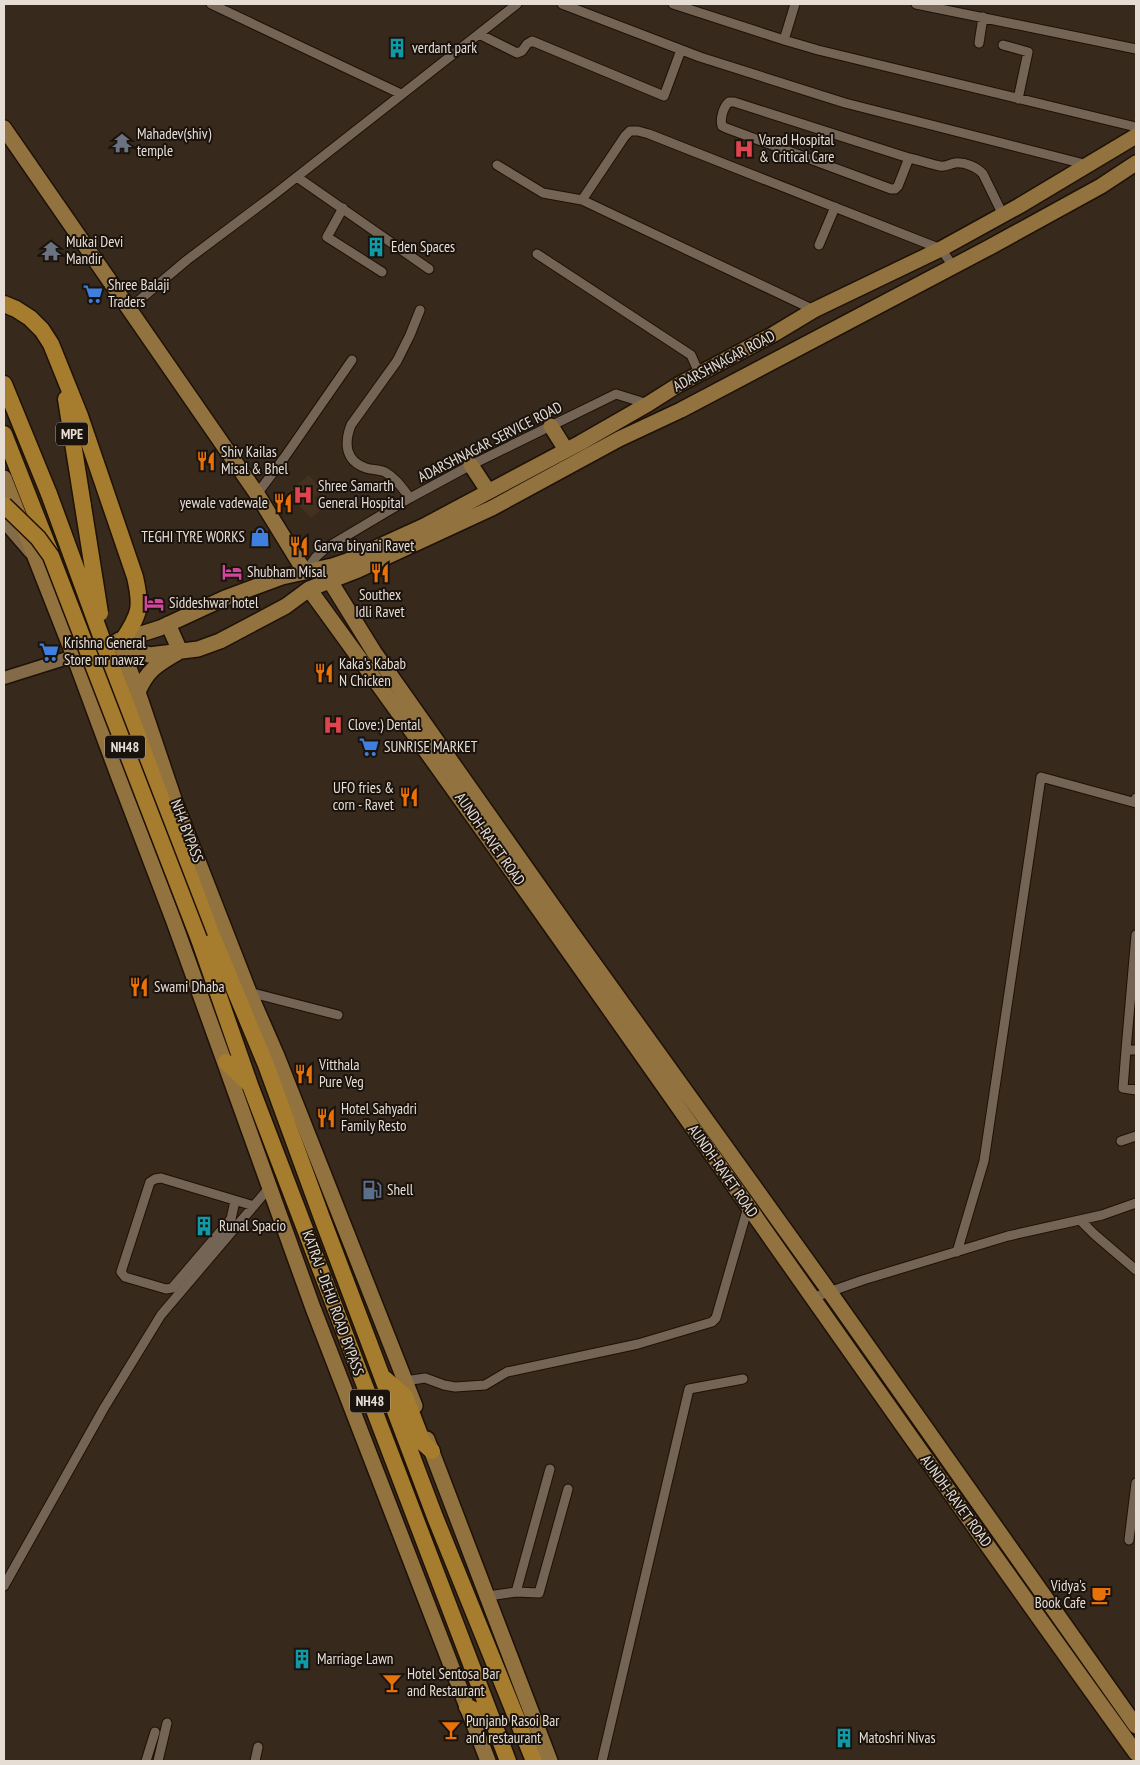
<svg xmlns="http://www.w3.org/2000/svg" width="1140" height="1765" font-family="'PT Sans Narrow',sans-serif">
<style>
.built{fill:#44301e}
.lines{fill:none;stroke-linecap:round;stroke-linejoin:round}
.street-casing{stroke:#1e1106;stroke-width:11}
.secondary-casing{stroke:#1e1106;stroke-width:15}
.primary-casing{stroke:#1e1106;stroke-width:18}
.highway-casing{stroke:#1e1106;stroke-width:19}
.street{stroke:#746455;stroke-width:9}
.secondary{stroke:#836b49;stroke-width:12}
.primary{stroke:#92723e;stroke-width:15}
.highway{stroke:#a67c2e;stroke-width:16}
.highway-bridge-casing{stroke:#1e1106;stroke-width:19;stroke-linecap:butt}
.highway-bridge{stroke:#a67c2e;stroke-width:16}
.labels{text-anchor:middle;stroke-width:4;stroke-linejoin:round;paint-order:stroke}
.shield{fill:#1a130d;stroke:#a9a098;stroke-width:1}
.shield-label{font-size:14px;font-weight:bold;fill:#e6ddd4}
.poi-label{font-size:15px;fill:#e6ddd4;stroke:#1a130d;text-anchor:start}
.street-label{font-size:15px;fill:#e6ddd4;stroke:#1a130d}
</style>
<rect width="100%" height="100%" fill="#37291c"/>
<path class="built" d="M 309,475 L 322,490 L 314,498 L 322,509 L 311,518 L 287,493 Z
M 329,715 L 341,732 L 335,735 L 324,718 Z"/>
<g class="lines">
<defs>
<path id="street" d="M 211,4 L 401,94
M 562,4 L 700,57 L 845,103 L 1088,165
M 673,4 L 784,40 L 818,50 L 1136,127
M 916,4 L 1136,49
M 479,34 L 517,53 L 522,51 L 527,44 L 532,41 L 664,96 L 681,50
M 784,40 L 795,4
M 979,43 L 983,17
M 1003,45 L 1028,52 L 1018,99
M 909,158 L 734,102 L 729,102 C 723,107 720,119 722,126 L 726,128 L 891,189 L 895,189 L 898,186 L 909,158 C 919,160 930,164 940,166 C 946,167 949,164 955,163 C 965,162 977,167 983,174 L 1003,215
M 497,165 L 543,193 L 582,200 L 814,310
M 297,177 L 429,269
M 582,200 L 625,136 L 630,131 L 638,131 L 649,134 L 941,249 L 953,266
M 343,208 L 327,237 L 382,272
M 819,245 L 835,207
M 537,254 L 691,355 L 699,373
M 130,308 L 187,260 L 275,194 L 517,4
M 257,494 L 284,458 L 352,360
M 410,498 C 403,489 396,478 385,472 C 379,469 372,470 366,468 C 345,461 344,443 351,425 L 397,361 L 410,335 L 420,310
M 305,572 L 316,557 L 326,548 L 410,498 L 471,465 L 616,394 L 648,404
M 1136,935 L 1126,1050 L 1136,1050
M 249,992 L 338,1015
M 1126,1050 L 1123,1088 L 1136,1090
M 1121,1141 L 1136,1136
M 235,1201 L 231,1219 L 172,1288 L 166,1289 L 125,1277 L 121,1272 L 150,1182 L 155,1179 L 161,1178 L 254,1206
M 1080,1220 L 1094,1234 L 1136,1270
M 957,1252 L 984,1161 L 1041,777 L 1136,803 L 1136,798
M 812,1298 L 863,1280 L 1008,1236 L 1102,1215 L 1136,1203
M 405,1381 L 425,1378 L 444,1385 L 455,1387 L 485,1385 L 507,1372 L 638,1344 L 712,1322 L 716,1318 L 748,1207
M 1129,1540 L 1136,1483
M 4,1586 L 104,1408 L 161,1315 L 269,1188
M 516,1592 L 550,1469
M 488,1596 L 516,1592 L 539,1593 L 568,1489
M 146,1761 L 155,1732
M 158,1761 L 167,1723
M 255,1761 L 258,1747
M 602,1761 L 689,1389 L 743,1379"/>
<path id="secondary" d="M 4,522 L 30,552
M 4,678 L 74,656"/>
<path id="primary" d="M 4,128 L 257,494 L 305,572
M 551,426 L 566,450
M 471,465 L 488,491
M 4,478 L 74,656 L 118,775 L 173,919 L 313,1308 L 488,1761
M 330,581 L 374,652 L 572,933 L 829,1291 L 1136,1726
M 309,589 C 589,973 857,1367 1136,1753
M 119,640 L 141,701 L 175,802 L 249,992 L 277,1056 L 415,1406
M 123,640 L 134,649 L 149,655 L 198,649 L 220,641 L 286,606 L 309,589 L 358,570 L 492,508 L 619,439 L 681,410 L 990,247 L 1101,186 L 1136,163
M 76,655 L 160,628 L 225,598 L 282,577 L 332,566 L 347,561 L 424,526 L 580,443 L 648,404 L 678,385 L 774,334 L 814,310 L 941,249 L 1019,206 L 1136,136
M 138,692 C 148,668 159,664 180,651 L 168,624
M 427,1439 L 550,1761"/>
<path id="highway" d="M 4,304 L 16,309 L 30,318 L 42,330 L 51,344 L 80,416 L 135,577 C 142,607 140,614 123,640
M 4,384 L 49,494
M 66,399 L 83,506
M 4,434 L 50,551
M 105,647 L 211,933 L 266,1065 L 322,1218 L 435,1517 L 534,1761
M 199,939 L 250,1085 L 508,1761
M 226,1062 L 249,1084
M 384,1378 L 405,1396 L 423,1443 L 432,1451
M 467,1707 L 491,1717"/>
</defs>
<use href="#street" class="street-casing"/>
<use href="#secondary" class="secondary-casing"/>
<use href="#primary" class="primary-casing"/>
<use href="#highway" class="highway-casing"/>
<use href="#street" class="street"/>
<use href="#secondary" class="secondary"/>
<use href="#primary" class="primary"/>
<use href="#highway" class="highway"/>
<defs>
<path id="highway-bridge" d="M 49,494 L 105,647
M 4,505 L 38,538 L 51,556 L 199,939
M 83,506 L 100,613"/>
</defs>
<use href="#highway-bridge" class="highway-bridge-casing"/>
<use href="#highway-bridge" class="highway-bridge"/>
</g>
<defs>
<symbol id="building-bare" viewBox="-9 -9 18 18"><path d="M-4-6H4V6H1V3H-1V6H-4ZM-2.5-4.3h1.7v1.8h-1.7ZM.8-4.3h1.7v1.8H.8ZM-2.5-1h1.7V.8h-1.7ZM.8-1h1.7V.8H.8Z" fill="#0f9aa8" stroke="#1a130d" stroke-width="2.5" paint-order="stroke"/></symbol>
<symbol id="temple-bare" viewBox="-9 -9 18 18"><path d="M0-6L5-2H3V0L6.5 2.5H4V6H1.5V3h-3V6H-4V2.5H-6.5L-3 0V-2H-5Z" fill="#6b7280" stroke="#1a130d" stroke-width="2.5" paint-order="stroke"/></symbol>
<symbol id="hospital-bare" viewBox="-9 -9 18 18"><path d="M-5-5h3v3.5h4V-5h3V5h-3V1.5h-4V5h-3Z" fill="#e0444e" stroke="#1a130d" stroke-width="2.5" paint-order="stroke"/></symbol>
<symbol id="supermarket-bare" viewBox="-9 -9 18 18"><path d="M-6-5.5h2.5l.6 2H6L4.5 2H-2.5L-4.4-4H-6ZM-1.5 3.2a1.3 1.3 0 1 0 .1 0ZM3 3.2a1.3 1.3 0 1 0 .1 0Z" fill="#3f7fe0" stroke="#1a130d" stroke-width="2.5" paint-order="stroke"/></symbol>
<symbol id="restaurant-bare" viewBox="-9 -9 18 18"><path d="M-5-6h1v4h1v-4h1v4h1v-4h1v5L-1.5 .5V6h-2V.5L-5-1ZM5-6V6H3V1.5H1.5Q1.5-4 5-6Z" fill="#e8710a" stroke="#1a130d" stroke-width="2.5" paint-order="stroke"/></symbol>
<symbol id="shop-bare" viewBox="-9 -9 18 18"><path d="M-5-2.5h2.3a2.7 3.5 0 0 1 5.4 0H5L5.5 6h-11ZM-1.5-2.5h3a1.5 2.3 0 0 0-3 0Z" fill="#3f7fe0" stroke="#1a130d" stroke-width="2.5" paint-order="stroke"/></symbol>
<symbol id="hotel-bare" viewBox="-9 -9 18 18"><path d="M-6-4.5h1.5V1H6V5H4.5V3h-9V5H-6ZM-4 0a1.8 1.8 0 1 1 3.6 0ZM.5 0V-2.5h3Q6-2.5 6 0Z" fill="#d1479c" stroke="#1a130d" stroke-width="2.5" paint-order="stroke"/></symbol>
<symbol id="fuel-bare" viewBox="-9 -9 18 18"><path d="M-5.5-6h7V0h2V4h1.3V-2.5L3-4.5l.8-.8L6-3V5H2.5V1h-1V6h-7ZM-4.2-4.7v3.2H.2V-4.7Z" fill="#5c6f8a" stroke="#1a130d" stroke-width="2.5" paint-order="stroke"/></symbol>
<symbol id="cafe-bare" viewBox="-9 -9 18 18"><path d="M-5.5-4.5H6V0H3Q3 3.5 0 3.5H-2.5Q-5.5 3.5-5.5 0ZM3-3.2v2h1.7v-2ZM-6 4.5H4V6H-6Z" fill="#e8710a" stroke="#1a130d" stroke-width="2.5" paint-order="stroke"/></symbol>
<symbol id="bar-bare" viewBox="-9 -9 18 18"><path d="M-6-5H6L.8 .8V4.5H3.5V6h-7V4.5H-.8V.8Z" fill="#e8710a" stroke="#1a130d" stroke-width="2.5" paint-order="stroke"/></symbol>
</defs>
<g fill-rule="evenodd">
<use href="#building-bare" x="383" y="34" width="28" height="28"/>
<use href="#temple-bare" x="108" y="129" width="28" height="28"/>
<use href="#hospital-bare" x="730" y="135" width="28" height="28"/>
<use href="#building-bare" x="362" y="233" width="28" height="28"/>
<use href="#temple-bare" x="37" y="237" width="28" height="28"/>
<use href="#supermarket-bare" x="79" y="280" width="28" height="28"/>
<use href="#restaurant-bare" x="192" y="447" width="28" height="28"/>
<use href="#hospital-bare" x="289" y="481" width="28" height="28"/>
<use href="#restaurant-bare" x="269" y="489" width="28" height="28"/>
<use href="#shop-bare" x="246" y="523" width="28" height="28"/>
<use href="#restaurant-bare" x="285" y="532" width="28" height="28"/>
<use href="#hotel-bare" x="218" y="558" width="28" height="28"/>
<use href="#restaurant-bare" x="366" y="559" width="28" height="28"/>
<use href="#hotel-bare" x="140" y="589" width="28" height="28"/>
<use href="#supermarket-bare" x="35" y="638" width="28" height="28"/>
<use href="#restaurant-bare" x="310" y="659" width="28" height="28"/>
<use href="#hospital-bare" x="319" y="711" width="28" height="28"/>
<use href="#supermarket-bare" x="355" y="733" width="28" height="28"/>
<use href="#restaurant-bare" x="395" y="783" width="28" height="28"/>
<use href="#restaurant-bare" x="125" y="973" width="28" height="28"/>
<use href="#restaurant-bare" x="290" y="1060" width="28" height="28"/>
<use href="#restaurant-bare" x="312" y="1104" width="28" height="28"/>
<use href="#fuel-bare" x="358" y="1176" width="28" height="28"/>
<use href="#building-bare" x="190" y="1212" width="28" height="28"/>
<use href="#cafe-bare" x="1087" y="1581" width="28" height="28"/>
<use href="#building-bare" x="288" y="1645" width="28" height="28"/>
<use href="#bar-bare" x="378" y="1669" width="28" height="28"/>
<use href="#bar-bare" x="437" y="1716" width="28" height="28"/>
<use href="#building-bare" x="830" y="1724" width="28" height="28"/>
</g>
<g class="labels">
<g class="shield">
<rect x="56" y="422.5" width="32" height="23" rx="4"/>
<rect x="105" y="735.5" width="40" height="23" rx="4"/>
<rect x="350" y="1389.5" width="40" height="23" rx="4"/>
</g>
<g class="shield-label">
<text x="72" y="439">MPE</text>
<text x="125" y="752">NH48</text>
<text x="370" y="1406">NH48</text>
</g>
<g class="poi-label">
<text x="412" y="53">verdant park</text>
<text x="137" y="139">Mahadev(shiv)<tspan x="137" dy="17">temple</tspan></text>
<text x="759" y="145">Varad Hospital<tspan x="759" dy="17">&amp; Critical Care</tspan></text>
<text x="66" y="247">Mukai Devi<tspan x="66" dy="17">Mandir</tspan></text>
<text x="391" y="252">Eden Spaces</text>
<text x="108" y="290">Shree Balaji<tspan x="108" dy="17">Traders</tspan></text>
<text x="221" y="457">Shiv Kailas<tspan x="221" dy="17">Misal &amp; Bhel</tspan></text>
<text x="318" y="491">Shree Samarth<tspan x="318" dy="17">General Hospital</tspan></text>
<text x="268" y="508" text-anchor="end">yewale vadewale</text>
<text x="245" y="542" text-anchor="end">TEGHI TYRE WORKS</text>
<text x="314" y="551">Garva biryani Ravet</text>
<text x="247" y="577">Shubham Misal</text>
<text x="380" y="600" text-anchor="middle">Southex<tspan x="380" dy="17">Idli Ravet</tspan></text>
<text x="169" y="608">Siddeshwar hotel</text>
<text x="64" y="648">Krishna General<tspan x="64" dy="17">Store mr nawaz</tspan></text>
<text x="339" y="669">Kaka's Kabab<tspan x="339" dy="17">N Chicken</tspan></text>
<text x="348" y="730">Clove:) Dental</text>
<text x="384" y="752">SUNRISE MARKET</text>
<text x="394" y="793" text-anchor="end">UFO fries &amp;<tspan x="394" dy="17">corn - Ravet</tspan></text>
<text x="154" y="992">Swami Dhaba</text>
<text x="319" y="1070">Vitthala<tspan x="319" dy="17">Pure Veg</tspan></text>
<text x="341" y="1114">Hotel Sahyadri<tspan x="341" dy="17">Family Resto</tspan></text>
<text x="387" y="1195">Shell</text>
<text x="219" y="1231">Runal Spacio</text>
<text x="1086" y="1591" text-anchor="end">Vidya's<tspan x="1086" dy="17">Book Cafe</tspan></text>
<text x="317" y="1664">Marriage Lawn</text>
<text x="407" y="1679">Hotel Sentosa Bar<tspan x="407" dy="17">and Restaurant</tspan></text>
<text x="466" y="1726">Punjanb Rasoi Bar<tspan x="466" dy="17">and restaurant</tspan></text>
<text x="859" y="1743">Matoshri Nivas</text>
</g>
<g class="street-label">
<text transform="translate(724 361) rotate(-28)" y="5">ADARSHNAGAR ROAD</text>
<text transform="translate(490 442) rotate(-27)" y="5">ADARSHNAGAR SERVICE ROAD</text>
<text transform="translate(187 831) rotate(69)" y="5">NH4 BYPASS</text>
<text transform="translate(490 839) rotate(55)" y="5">AUNDH-RAVET ROAD</text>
<text transform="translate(723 1171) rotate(55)" y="5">AUNDH-RAVET ROAD</text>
<text transform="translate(333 1303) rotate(70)" y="5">KATRAJ - DEHU ROAD BYPASS</text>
<text transform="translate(956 1501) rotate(54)" y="5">AUNDH-RAVET ROAD</text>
</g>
</g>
<rect width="1140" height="1765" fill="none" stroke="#e6ddd4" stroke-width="10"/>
</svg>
